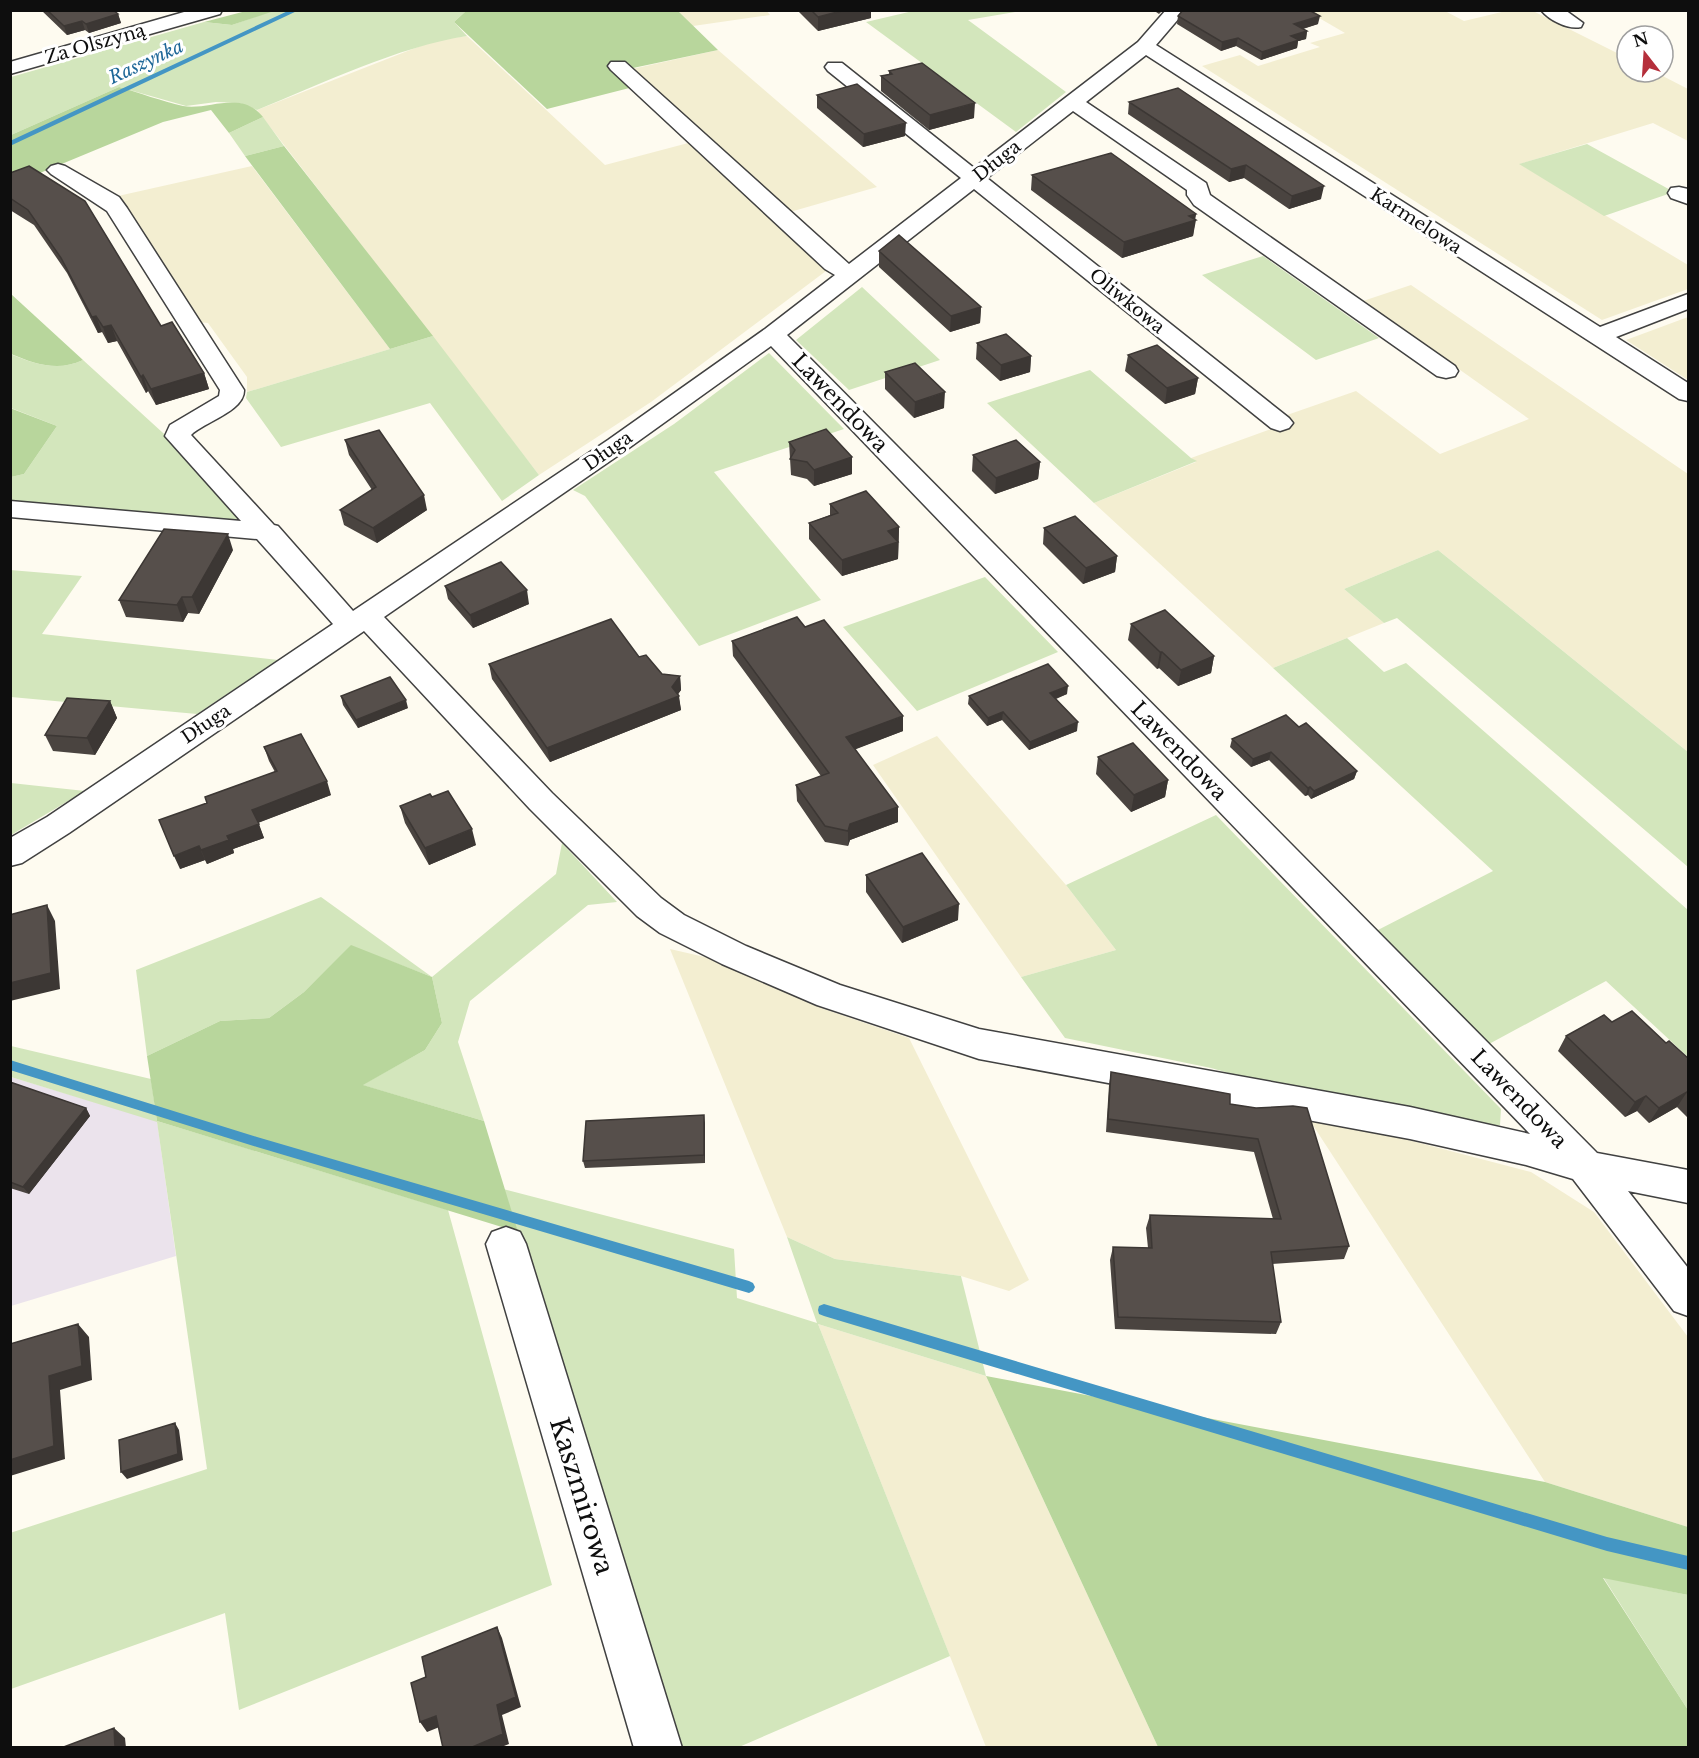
<svg xmlns="http://www.w3.org/2000/svg" width="1699" height="1758" font-family="'Libre Baskerville',serif">
<style>
.industrial{fill:#ebe3ec}
.farmland{fill:#f3eed1}
.green{fill:#d3e6bc}
.forest{fill:#b8d69c}
.lines{fill:none;stroke-linecap:round;stroke-linejoin:round}
.stream{fill:#4496c4;fill-rule:evenodd}
.minor-casing{stroke:#414141;stroke-width:3}
.minor{fill:#fff;fill-rule:evenodd}
.wall{fill:#4a4440}
.shaded-wall{fill:#3c3734}
.building{fill:#564f4b;stroke:#3c3734;stroke-width:1.5}
.labels{text-anchor:middle;stroke-width:6;stroke-linejoin:round;paint-order:stroke}
.far-street-label{font-size:18px;fill:#0e0e0e;stroke:#fff}
.far-water-label{font-size:18px;font-style:italic;fill:#1f6898;stroke:#fff}
.street-label{font-size:21px;fill:#0e0e0e;stroke:#fff}
.near-street-label{font-size:26px;fill:#0e0e0e;stroke:#fff}
</style>
<rect width="100%" height="100%" fill="#fefbf0"/>
<path class="industrial" d="M 11,1077 L 157,1121 L 176,1256 L 11,1306 Z"/>
<path class="farmland" d="M 766,10 L 770,15 L 693,26 L 678,11 Z
M 1307,11 L 1445,11 L 1464,21 L 1506,11 L 1533,11 L 1627,58 L 1627,72 L 1655,72 L 1688,89 L 1688,141 L 1653,123 L 1520,164 L 1688,265 L 1688,289 L 1602,320 L 1202,66 L 1240,55 L 1258,66 L 1320,47 L 1310,43 L 1345,33 Z
M 467,36 L 605,165 L 692,142 L 826,271 L 651,402 L 539,475 L 257,110 L 410,50 L 437,40 Z
M 718,50 L 877,187 L 790,212 L 632,69 Z
M 252,166 L 390,349 L 247,392 L 247,377 L 208,323 L 198,322 L 158,255 L 118,196 Z
M 1411,285 L 1688,474 L 1688,752 L 1438,550 L 1344,589 L 1384,623 L 1273,668 L 1094,503 L 1196,462 L 1191,458 L 1271,429 L 1287,415 L 1356,391 L 1440,454 L 1529,419 L 1363,301 Z
M 1688,317 L 1688,380 L 1626,340 Z
M 937,736 L 1066,885 L 1116,950 L 1021,977 L 873,765 Z
M 670,949 L 709,958 L 821,1008 L 909,1038 L 1029,1280 L 1009,1291 L 961,1276 L 835,1259 L 787,1237 Z
M 1305,1113 L 1531,1172 L 1594,1212 L 1688,1337 L 1688,1527 L 1545,1482 Z
M 818,1324 L 986,1376 L 1158,1747 L 986,1747 Z"/>
<path class="green" d="M 274,10 L 466,11 L 454,22 L 467,36 C 397,47 324,83 257,110 L 240,103 L 216,102 L 186,106 L 119,87 L 11,135 L 11,77 L 204,22 L 232,25 Z
M 913,11 L 1021,11 L 968,20 L 1066,92 L 1016,132 L 866,22 Z
M 263,117 L 284,146 L 245,156 L 229,133 Z
M 1587,144 L 1674,192 L 1604,216 L 1519,164 Z
M 1263,256 L 1379,338 L 1316,360 L 1202,275 Z
M 862,287 L 940,360 L 849,390 L 796,340 Z
M 433,336 L 539,475 L 502,501 L 430,403 L 281,447 L 246,398 L 247,392 Z
M 769,353 L 844,429 L 714,472 L 821,600 L 699,646 L 585,496 L 573,490 L 674,424 Z
M 10,354 C 35,364 58,372 83,360 L 174,443 L 253,526 L 11,504 L 11,477 L 24,474 L 57,426 L 11,408 Z
M 1090,370 L 1191,458 L 1197,461 L 1094,503 L 987,403 Z
M 1438,550 L 1688,752 L 1688,867 L 1397,618 L 1384,623 L 1344,589 Z
M 10,570 L 82,576 L 42,634 L 278,660 L 197,714 L 11,697 Z
M 985,577 L 1058,652 L 917,711 L 843,627 Z
M 1347,638 L 1384,672 L 1406,663 L 1688,910 L 1688,1057 L 1606,981 L 1489,1044 L 1374,932 L 1493,871 L 1273,668 Z
M 11,783 L 85,791 L 11,835 Z
M 1216,815 L 1501,1109 L 1500,1125 L 1479,1129 L 1296,1092 L 1211,1068 L 1065,1038 L 1021,977 L 1116,950 L 1066,885 Z
M 562,843 L 617,902 L 588,905 L 470,1001 L 458,1042 L 484,1121 L 362,1085 L 425,1050 L 442,1023 L 432,977 L 351,946 L 304,992 L 269,1018 L 220,1021 L 147,1056 L 136,970 L 321,897 L 432,977 L 556,874 Z
M 11,1046 L 151,1079 L 157,1121 L 448,1210 L 552,1585 L 239,1710 L 225,1613 L 11,1689 L 10,1533 L 207,1469 L 157,1122 L 11,1077 Z
M 503,1189 L 734,1249 L 737,1298 L 817,1323 L 787,1237 L 835,1259 L 961,1276 L 986,1376 L 818,1324 L 950,1656 L 739,1747 L 678,1747 Z
M 1603,1577 L 1688,1595 L 1688,1710 Z"/>
<path class="forest" d="M 246,11 L 274,11 L 232,25 L 204,22 Z
M 466,11 L 678,11 L 718,50 L 633,68 L 649,83 L 547,109 L 454,22 Z
M 119,87 C 140,93 161,101 183,106 C 208,111 241,89 263,117 L 229,133 L 211,110 L 163,122 L 11,185 L 11,135 Z
M 284,146 L 433,336 L 390,349 L 245,156 Z
M 10,294 L 11,294 L 83,360 C 58,372 35,364 11,354 Z
M 10,408 L 57,426 L 24,474 L 11,477 Z
M 351,945 L 432,977 L 442,1023 L 425,1050 L 363,1085 L 484,1121 L 518,1232 L 157,1121 L 147,1056 L 220,1021 L 269,1018 L 304,992 Z
M 986,1376 L 1545,1482 L 1688,1527 L 1688,1595 L 1603,1578 L 1688,1710 L 1688,1747 L 1158,1747 Z"/>
<g class="lines">
<path class="stream" d="M 290,10 L 299,10 L 10,146 L 10,141 Z
M 10,1060 L 257,1137 L 749,1281 L 753,1283 L 755,1287 L 753,1291 L 749,1293 L 257,1147 L 10,1070 Z
M 824,1304 L 1607,1537 L 1688,1556 L 1688,1570 L 1607,1551 L 824,1316 L 819,1314 L 818,1310 L 819,1306 Z"/>
<defs>
<path id="minor" d="M 191,10 L 222,10 L 220,14 L 10,74 L 10,62 Z
M 1166,10 L 1186,10 L 1156,45 L 1600,327 L 1688,294 L 1688,309 L 1616,337 L 1688,383 L 1688,401 L 1679,399 L 1146,55 L 1086,102 L 1206,183 L 1210,195 L 1455,366 L 1458,371 L 1455,376 L 1446,378 L 1437,376 L 1194,205 L 1187,195 L 1187,190 L 1073,111 L 987,178 L 1289,418 L 1293,423 L 1289,428 L 1280,431 L 1271,428 L 974,189 L 787,335 L 1597,1153 L 1688,1170 L 1688,1203 L 1628,1191 L 1688,1268 L 1688,1316 L 1674,1311 L 1573,1179 L 1526,1165 L 1410,1139 L 979,1059 L 817,1005 L 722,964 L 660,933 L 637,916 L 530,809 L 364,631 L 69,833 L 22,863 L 10,866 L 10,838 L 47,817 L 333,624 L 257,539 L 10,517 L 10,501 L 241,521 L 165,436 L 170,425 L 219,396 L 220,390 L 107,211 L 51,174 L 47,170 L 51,166 L 58,164 L 65,166 L 119,197 L 127,208 L 244,390 C 245,411 204,422 191,435 L 274,525 L 278,526 L 353,611 L 608,440 L 765,329 L 835,275 L 825,269 L 611,70 L 608,66 L 611,62 L 625,62 L 849,264 L 961,178 L 828,71 L 825,67 L 828,63 L 842,63 L 974,168 L 1138,42 ZM 771,346 L 1530,1134 L 1410,1107 L 979,1029 L 840,985 L 746,946 L 684,915 L 661,898 L 552,793 L 384,617 L 626,450 Z
M 1541,10 L 1565,10 L 1583,23 L 1581,27 C 1568,30 1549,20 1541,10 Z
M 1679,187 L 1688,189 L 1688,204 L 1671,198 L 1668,193 L 1671,188 Z
M 506,1227 L 520,1232 L 526,1244 L 682,1748 L 634,1748 L 486,1244 L 492,1232 Z"/>
</defs>
<use href="#minor" class="minor-casing"/>
<use href="#minor" class="minor"/>
</g>
<path class="wall" d="M 41,10 L 115,10 L 113,11 L 118,14 L 121,23 L 89,33 L 85,30 L 67,35 Z
M 797,10 L 871,10 L 871,18 L 818,31 Z
M 1153,10 L 1163,10 L 1159,14 Z
M 1178,16 L 1318,24 L 1303,29 L 1307,31 L 1306,39 L 1298,41 L 1297,48 L 1261,60 L 1236,46 L 1221,51 L 1177,24 Z
M 889,71 L 974,118 L 929,130 L 881,91 L 881,76 L 889,74 Z
M 817,95 L 905,136 L 863,147 L 817,108 Z
M 1129,102 L 1321,199 L 1289,209 L 1244,178 L 1229,182 L 1128,114 Z
M 10,173 L 161,326 L 204,373 L 209,389 L 156,405 L 148,391 L 146,393 L 117,341 L 108,343 L 102,332 L 98,333 L 67,273 L 34,225 L 10,210 Z
M 1032,175 L 1196,214 L 1193,236 L 1122,258 L 1031,190 Z
M 879,251 L 981,307 L 980,323 L 950,332 L 879,267 Z
M 977,343 L 1031,356 L 1030,372 L 1000,381 L 976,359 Z
M 1128,355 L 1198,378 L 1195,394 L 1165,404 L 1125,371 Z
M 885,372 L 944,408 L 914,418 L 885,389 Z
M 345,440 L 427,510 L 377,543 L 344,525 L 340,510 L 372,490 L 349,455 Z
M 789,442 L 852,457 L 852,474 L 814,486 L 807,479 L 791,475 Z
M 973,455 L 1040,462 L 1038,479 L 995,494 L 972,471 Z
M 830,504 L 899,527 L 898,559 L 842,576 L 809,539 L 809,523 L 830,515 Z
M 1044,528 L 1117,556 L 1115,572 L 1083,584 L 1043,544 Z
M 233,550 L 199,614 L 188,613 L 183,622 L 126,617 L 119,600 Z
M 445,586 L 529,604 L 473,628 L 448,599 Z
M 1131,624 L 1214,656 L 1211,673 L 1178,686 L 1159,668 L 1157,669 L 1128,640 Z
M 805,627 L 903,731 L 855,749 L 898,822 L 850,840 L 848,846 L 825,842 L 797,801 L 796,785 L 821,776 L 733,656 L 732,641 Z
M 639,657 L 662,674 L 680,676 L 681,690 L 678,694 L 681,710 L 550,762 L 492,679 L 489,664 Z
M 1067,694 L 1056,699 L 1077,731 L 1029,750 L 1002,720 L 987,726 L 968,704 L 969,696 Z
M 341,696 L 408,708 L 358,728 L 343,705 Z
M 110,701 L 117,718 L 95,755 L 53,751 L 45,735 Z
M 1299,727 L 1357,771 L 1354,779 L 1311,799 L 1308,795 L 1305,796 L 1269,760 L 1251,767 L 1230,747 L 1232,739 Z
M 264,747 L 331,795 L 258,823 L 264,838 L 233,849 L 234,853 L 207,864 L 205,860 L 180,869 L 207,803 L 205,797 L 275,772 L 269,761 Z
M 1098,757 L 1168,780 L 1165,797 L 1131,812 L 1096,774 Z
M 400,806 L 476,845 L 429,865 L 405,823 Z
M 866,875 L 958,920 L 902,943 L 866,892 Z
M 1566,1036 L 1666,1043 L 1689,1059 L 1689,1119 L 1677,1107 L 1649,1123 L 1637,1111 L 1625,1117 L 1558,1051 Z
M 1111,1072 L 1230,1104 L 1349,1246 L 1344,1259 L 1272,1264 L 1281,1322 L 1276,1334 L 1115,1329 L 1110,1260 L 1113,1247 L 1148,1248 L 1146,1228 L 1150,1215 L 1273,1219 L 1254,1152 L 1106,1132 L 1109,1085 Z
M 10,1082 L 86,1108 L 90,1116 L 29,1194 L 10,1188 Z
M 705,1123 L 705,1163 L 585,1168 L 583,1161 Z"/>
<path class="shaded-wall" d="M 845,10 L 871,10 L 871,18 L 818,31 L 818,17 Z
M 118,14 L 121,23 L 89,33 L 86,24 Z
M 1320,16 L 1318,24 L 1292,32 L 1294,24 Z
M 82,21 L 85,30 L 67,35 L 64,26 Z
M 1307,31 L 1306,39 L 1298,41 L 1297,48 L 1261,60 L 1262,52 L 1291,36 Z
M 1238,38 L 1236,46 L 1221,51 L 1222,42 Z
M 975,103 L 974,118 L 929,130 L 930,115 Z
M 906,123 L 905,136 L 863,147 L 864,134 Z
M 1246,165 L 1244,178 L 1229,182 L 1231,169 Z
M 1324,186 L 1321,199 L 1289,209 L 1292,196 Z
M 1196,214 L 1194,221 L 1196,220 L 1193,236 L 1122,258 L 1124,242 Z
M 981,307 L 980,323 L 950,332 L 951,316 Z
M 96,316 L 102,332 L 98,333 L 92,317 Z
M 111,325 L 117,341 L 108,343 L 103,327 Z
M 1031,356 L 1030,372 L 1000,381 L 1001,365 Z
M 204,373 L 209,389 L 156,405 L 151,389 Z
M 143,375 L 148,391 L 146,393 L 141,377 Z
M 1198,378 L 1195,394 L 1165,404 L 1167,388 Z
M 945,392 L 944,408 L 914,418 L 915,402 Z
M 852,457 L 852,474 L 814,486 L 814,470 Z
M 1040,462 L 1038,479 L 995,494 L 996,478 Z
M 424,495 L 427,510 L 377,543 L 373,528 Z
M 899,527 L 898,559 L 842,576 L 842,560 L 888,531 Z
M 228,534 L 233,550 L 199,614 L 192,597 Z
M 1117,556 L 1115,572 L 1083,584 L 1086,568 Z
M 527,590 L 529,604 L 473,628 L 470,615 Z
M 182,597 L 188,613 L 183,622 L 177,605 Z
M 1160,652 L 1162,652 L 1159,668 L 1157,669 Z
M 1214,656 L 1211,673 L 1178,686 L 1181,670 Z
M 680,676 L 681,690 L 676,697 L 679,696 L 681,710 L 550,762 L 547,748 L 672,687 Z
M 1068,686 L 1067,694 L 1049,701 L 1050,693 Z
M 406,700 L 408,708 L 358,728 L 356,720 Z
M 110,701 L 117,718 L 95,755 L 87,738 Z
M 1003,712 L 1002,720 L 987,726 L 988,718 Z
M 903,716 L 903,731 L 846,753 L 846,737 Z
M 1078,722 L 1077,731 L 1029,750 L 1030,742 Z
M 1271,752 L 1269,760 L 1251,767 L 1253,759 Z
M 1357,771 L 1354,779 L 1311,799 L 1314,791 Z
M 1168,780 L 1165,797 L 1131,812 L 1134,795 Z
M 327,781 L 331,795 L 257,823 L 252,810 Z
M 1310,787 L 1308,795 L 1305,796 L 1308,788 Z
M 898,807 L 898,822 L 850,840 L 848,846 L 848,831 L 850,824 Z
M 259,824 L 264,838 L 233,849 L 234,853 L 207,864 L 201,850 L 227,836 Z
M 472,829 L 476,845 L 429,865 L 425,848 Z
M 199,846 L 205,860 L 180,869 L 174,856 Z
M 959,904 L 958,920 L 902,943 L 903,927 Z
M 47,905 L 55,921 L 60,989 L 10,1001 L 10,983 Z
M 1687,1092 L 1677,1107 L 1649,1123 L 1659,1108 Z
M 1646,1096 L 1637,1111 L 1625,1117 L 1635,1102 Z
M 86,1108 L 90,1116 L 29,1194 L 23,1187 Z
M 704,1115 L 705,1123 L 705,1163 L 704,1155 Z
M 78,1324 L 89,1337 L 92,1380 L 60,1390 L 65,1459 L 10,1476 L 10,1460 L 49,1376 Z
M 175,1423 L 179,1430 L 183,1460 L 127,1479 L 121,1472 Z
M 497,1627 L 502,1638 L 521,1707 L 502,1715 L 509,1744 L 499,1748 L 470,1748 L 497,1705 Z
M 436,1716 L 442,1726 L 427,1732 L 420,1722 Z
M 114,1728 L 125,1738 L 126,1748 L 115,1748 Z"/>
<path class="building" d="M 47,10 L 113,10 L 118,14 L 86,24 L 82,21 L 64,26 Z
M 811,10 L 845,10 L 818,17 Z
M 1183,10 L 1309,10 L 1320,16 L 1294,24 L 1307,31 L 1291,36 L 1299,40 L 1262,52 L 1238,38 L 1222,42 L 1178,16 Z
M 922,63 L 975,103 L 930,115 L 881,76 L 892,74 L 889,71 Z
M 857,84 L 906,123 L 864,134 L 817,95 Z
M 1178,88 L 1324,186 L 1292,196 L 1246,165 L 1231,169 L 1129,102 Z
M 1111,153 L 1196,214 L 1189,216 L 1196,220 L 1124,242 L 1032,175 Z
M 29,166 L 85,201 L 161,326 L 172,322 L 204,373 L 151,389 L 143,375 L 141,377 L 111,325 L 103,327 L 96,316 L 92,317 L 61,258 L 28,210 L 10,198 L 10,173 Z
M 899,235 L 981,307 L 951,316 L 879,251 Z
M 1006,334 L 1031,356 L 1001,365 L 977,343 Z
M 1157,345 L 1198,378 L 1167,388 L 1128,355 Z
M 915,363 L 945,392 L 915,402 L 885,372 Z
M 826,429 L 852,457 L 814,470 L 807,462 L 790,459 L 795,450 L 789,442 Z
M 379,430 L 424,495 L 373,528 L 340,510 L 376,487 L 345,440 Z
M 1016,440 L 1040,462 L 996,478 L 973,455 Z
M 866,491 L 899,527 L 888,531 L 898,542 L 842,560 L 809,523 L 838,513 L 830,504 Z
M 1075,516 L 1117,556 L 1086,568 L 1044,528 Z
M 164,529 L 228,534 L 192,597 L 182,597 L 177,605 L 119,600 Z
M 501,562 L 527,590 L 470,615 L 445,586 Z
M 1165,610 L 1214,656 L 1181,670 L 1162,652 L 1160,652 L 1131,624 Z
M 797,617 L 805,627 L 824,620 L 903,716 L 846,737 L 898,807 L 850,824 L 848,831 L 825,826 L 796,785 L 829,773 L 732,641 Z
M 611,619 L 639,657 L 646,655 L 662,674 L 680,676 L 672,687 L 679,696 L 547,748 L 489,664 Z
M 1048,664 L 1068,686 L 1050,693 L 1078,722 L 1030,742 L 1003,712 L 988,718 L 969,696 Z
M 390,677 L 406,700 L 356,720 L 341,696 Z
M 67,698 L 110,701 L 87,738 L 45,735 Z
M 1286,715 L 1299,727 L 1306,723 L 1357,771 L 1314,791 L 1310,787 L 1308,788 L 1271,752 L 1253,759 L 1232,739 Z
M 301,734 L 327,781 L 252,810 L 259,824 L 227,836 L 229,840 L 201,850 L 199,846 L 174,856 L 159,820 L 207,803 L 205,797 L 277,771 L 264,747 Z
M 1133,743 L 1168,780 L 1134,795 L 1098,757 Z
M 448,791 L 472,829 L 425,848 L 400,806 L 430,794 L 432,797 Z
M 922,853 L 959,904 L 903,927 L 866,875 Z
M 47,905 L 51,973 L 10,983 L 10,915 L 13,914 Z
M 1632,1011 L 1666,1043 L 1669,1041 L 1689,1059 L 1689,1094 L 1687,1092 L 1659,1108 L 1646,1096 L 1635,1102 L 1566,1036 L 1604,1015 L 1612,1022 Z
M 1111,1072 L 1230,1094 L 1230,1104 L 1256,1108 L 1293,1106 L 1307,1108 L 1349,1246 L 1271,1252 L 1281,1322 L 1118,1317 L 1113,1247 L 1152,1248 L 1150,1215 L 1281,1219 L 1258,1139 L 1108,1119 Z
M 10,1082 L 86,1108 L 23,1187 L 10,1182 Z
M 704,1115 L 704,1155 L 583,1161 L 586,1121 Z
M 78,1324 L 82,1366 L 49,1376 L 54,1446 L 10,1460 L 10,1344 Z
M 175,1423 L 178,1454 L 121,1472 L 119,1440 Z
M 497,1627 L 516,1697 L 497,1705 L 503,1734 L 470,1748 L 443,1748 L 436,1716 L 420,1722 L 411,1683 L 426,1677 L 422,1657 Z
M 114,1728 L 115,1748 L 61,1748 Z"/>
<g class="labels">
<g class="far-street-label">
<text transform="translate(95 44) rotate(-16)" y="6">Za Olszyną</text>
<text transform="translate(997 161) rotate(-38)" y="6">Długa</text>
<text transform="translate(1416 221) rotate(33)" y="6">Karmelowa</text>
<text transform="translate(1127 301) rotate(39)" y="6">Oliwkowa</text>
<text transform="translate(608 451) rotate(-35)" y="6">Długa</text>
<text transform="translate(206 724) rotate(-34)" y="6">Długa</text>
</g>
<g class="far-water-label">
<text transform="translate(146 62) rotate(-25)" y="6">Raszynka</text>
</g>
<g class="street-label">
<text transform="translate(840 403) rotate(46)" y="7">Lawendowa</text>
<text transform="translate(1179 751) rotate(46)" y="7">Lawendowa</text>
<text transform="translate(1519 1099) rotate(46)" y="7">Lawendowa</text>
</g>
<g class="near-street-label">
<text transform="translate(582 1496) rotate(73)" y="9">Kaszmirowa</text>
</g>
</g>
<rect width="1699" height="1758" fill="none" stroke="#0e0e0e" stroke-width="24"/>
<g transform="translate(1645 54) rotate(343)"><circle r="28" fill="#ffffff" stroke="#9f9f9f" stroke-width="1.5"/>
<path d="M0-4.5L10 22L0 15L-10 22Z" fill="#b52f3b"/>
<text y="-9" font-size="16" font-weight="bold" text-anchor="middle" fill="#0e0e0e">N</text>
</g>
</svg>
